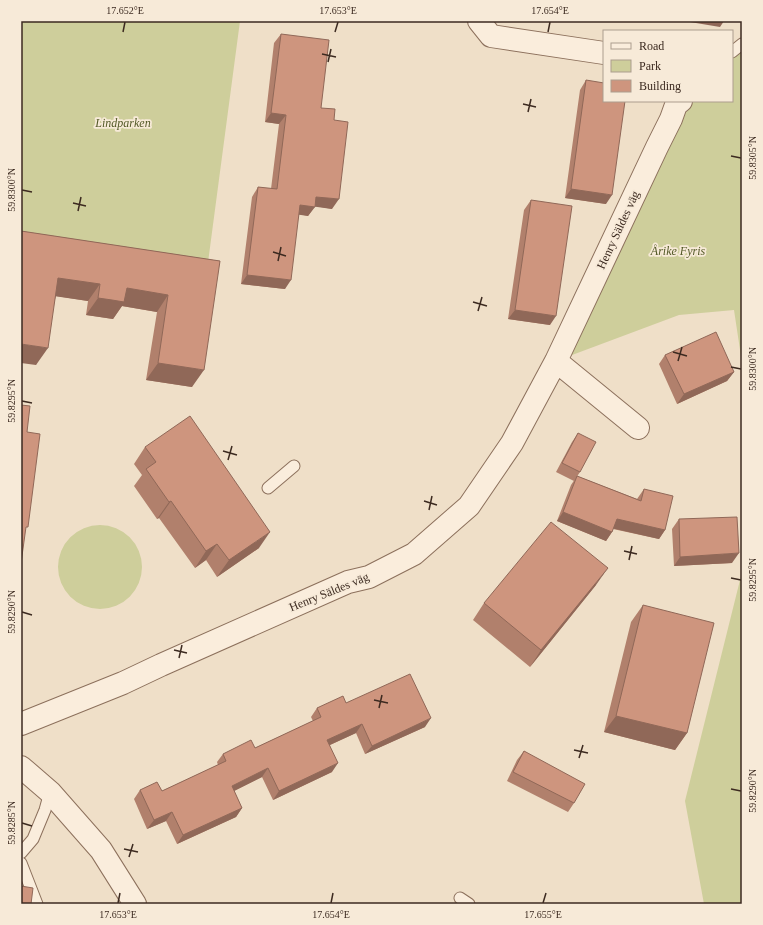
<svg xmlns="http://www.w3.org/2000/svg" width="763" height="925" font-family="Georgia,serif">
<style>
.green{fill:#cece9b}
.lines{fill:none;stroke-linecap:round;stroke-linejoin:round}
.service-casing{stroke:#8c705c;stroke-width:13}
.minor-casing{stroke:#8c705c;stroke-width:24}
.service{stroke:#faeddc;stroke-width:11}
.minor{stroke:#faeddc;stroke-width:22}
.wall{fill:#b1806c}
.shaded-wall{fill:#906858}
.building{fill:#ce957e;stroke:#906858}
.ticks{fill:none;stroke:#3c2a20;stroke-width:1.5}
.labels{text-anchor:middle;stroke-width:3.5;stroke-linejoin:round;paint-order:stroke}
.park-label{font-size:12px;font-style:italic;fill:#535927;stroke:#f7ead8}
.street-label{font-size:12px;fill:#3c2a20;stroke:#f7ead8}
.neatline{fill:none;stroke:#3c2a20;stroke-width:1.5}
.ticks-label{font-size:10px;text-anchor:middle;fill:#3c2a20}
</style>
<rect width="100%" height="100%" fill="#efdfc8"/>
<path class="green" d="M 21,21 L 240,21 L 207,270 L 21,243 Z
M 742,44 L 742,363 L 734,310 L 679,315 L 556,361 L 681,101 L 732,101 L 732,52 Z
M58 567a42 42 0 1 1 84 0a42 42 0 1 1-84 0Z
M 742,572 L 742,904 L 704,904 L 685,801 Z"/>
<g class="lines">
<defs>
<path id="service" d="M 732,52 L 742,44
M 268,488 L 294,466
M 21,853 L 33,839 L 45,810 L 50,792
M 21,863 L 37,904
M 460,898 L 469,904"/>
<path id="minor" d="M 479,21 L 491,36 L 604,53
M 556,361 L 638,428
M 21,724 L 123,683 L 161,665 L 348,582 L 369,577 L 414,554 L 469,506 L 512,443 L 556,361 L 657,147 L 671,119 L 676,105 L 681,101
M 21,767 L 50,792 L 101,850 L 135,904"/>
</defs>
<use href="#service" class="service-casing"/>
<use href="#minor" class="minor-casing"/>
<use href="#service" class="service"/>
<use href="#minor" class="minor"/>
</g>
<path class="wall" d="M 281,34 L 321,108 L 334,120 L 332,209 L 315,206 L 308,216 L 299,214 L 285,289 L 241,284 L 252,197 L 258,187 L 271,189 L 279,124 L 265,122 L 274,43 Z
M 586,80 L 606,204 L 565,198 L 580,90 Z
M 531,200 L 550,325 L 508,319 L 524,210 Z
M 21,231 L 220,261 L 192,387 L 146,380 L 157,312 L 122,306 L 113,319 L 100,317 L 86,315 L 88,301 L 56,296 L 36,365 Z
M 665,355 L 734,372 L 727,381 L 677,404 L 659,364 Z
M 578,433 L 580,472 L 574,481 L 556,472 L 572,442 Z
M 145,447 L 259,548 L 217,577 L 206,560 L 195,568 L 159,518 L 157,519 L 134,486 L 142,475 L 134,464 Z
M 577,476 L 637,499 L 644,489 L 665,530 L 659,539 L 613,529 L 612,532 L 606,541 L 557,521 L 571,485 Z
M 679,519 L 732,563 L 674,566 L 672,529 Z
M 596,585 L 530,667 L 473,620 L 484,603 Z
M 643,605 L 687,733 L 675,750 L 604,732 L 631,622 Z
M 346,703 L 425,727 L 365,754 L 356,733 L 330,745 L 332,772 L 273,800 L 262,777 L 234,791 L 242,808 L 236,817 L 177,844 L 166,821 L 147,829 L 134,799 L 140,790 L 162,791 L 218,765 L 217,762 L 223,754 L 255,748 L 313,721 L 311,717 L 317,708 Z
M 524,751 L 574,803 L 568,812 L 507,781 L 517,760 Z"/>
<path class="shaded-wall" d="M 684,21 L 724,21 L 720,27 Z
M 271,113 L 286,115 L 279,124 L 265,122 Z
M 571,189 L 612,195 L 606,204 L 565,198 Z
M 316,197 L 339,199 L 332,209 L 310,206 Z
M 300,205 L 315,207 L 308,216 L 294,214 Z
M 247,275 L 291,280 L 285,289 L 241,284 Z
M 58,278 L 100,284 L 88,301 L 47,295 Z
M 127,288 L 168,295 L 157,312 L 122,306 L 113,319 L 86,315 L 98,298 Z
M 515,310 L 556,316 L 550,325 L 508,319 Z
M 21,344 L 48,348 L 36,365 L 21,363 Z
M 158,363 L 204,370 L 192,387 L 146,380 Z
M 734,372 L 727,381 L 677,404 L 684,394 Z
M 171,501 L 159,518 L 157,519 L 169,502 Z
M 563,512 L 612,532 L 606,541 L 557,521 Z
M 617,519 L 665,530 L 659,539 L 611,528 Z
M 270,532 L 259,548 L 217,577 L 229,560 Z
M 217,544 L 206,560 L 195,568 L 206,551 Z
M 739,553 L 732,563 L 674,566 L 680,557 Z
M 608,568 L 596,585 L 530,667 L 541,650 Z
M 616,716 L 687,733 L 675,750 L 604,732 Z
M 431,718 L 425,727 L 365,754 L 372,746 Z
M 362,724 L 356,733 L 321,749 L 327,740 Z
M 338,763 L 332,772 L 273,800 L 279,791 Z
M 268,768 L 262,777 L 226,795 L 232,786 Z
M 242,808 L 236,817 L 177,844 L 183,835 Z
M 172,812 L 166,821 L 147,829 L 154,820 Z"/>
<path class="building" d="M 281,34 L 329,40 L 321,108 L 335,109 L 334,120 L 348,122 L 339,199 L 316,197 L 315,207 L 300,205 L 291,280 L 247,275 L 258,187 L 277,189 L 286,115 L 271,113 Z
M 586,80 L 604,83 L 604,101 L 625,101 L 612,195 L 571,189 Z
M 531,200 L 572,206 L 556,316 L 515,310 Z
M 21,231 L 220,261 L 204,370 L 158,363 L 168,295 L 127,288 L 124,302 L 112,300 L 98,298 L 100,284 L 58,278 L 48,348 L 21,344 Z
M 716,332 L 734,372 L 684,394 L 665,355 Z
M 21,405 L 30,406 L 27,432 L 40,434 L 28,527 L 26,527 L 21,563 Z
M 190,416 L 270,532 L 229,560 L 217,544 L 206,551 L 171,501 L 169,502 L 146,469 L 156,462 L 145,447 Z
M 578,433 L 596,442 L 580,472 L 562,463 Z
M 577,476 L 641,501 L 644,489 L 673,496 L 665,530 L 617,519 L 612,532 L 563,512 Z
M 737,517 L 739,553 L 680,557 L 679,519 Z
M 551,522 L 608,568 L 541,650 L 484,603 Z
M 643,605 L 714,623 L 687,733 L 616,716 Z
M 410,674 L 431,718 L 372,746 L 362,724 L 327,740 L 338,763 L 279,791 L 268,768 L 232,786 L 242,808 L 183,835 L 172,812 L 154,820 L 140,790 L 157,782 L 162,791 L 226,761 L 223,754 L 251,740 L 255,748 L 321,717 L 317,708 L 343,696 L 346,703 Z
M 524,751 L 585,784 L 574,803 L 513,772 Z
M 21,886 L 33,888 L 31,904 L 21,904 Z"/>
<path class="ticks" d="M 123,32 L 125,22M 335,32 L 338,22M 548,32 L 550,22M 322,54 L 336,57M 328,62 L 331,49M 523,104 L 536,107M 528,112 L 531,99M 731,156 L 741,158M 22,190 L 32,192M 73,203 L 86,206M 78,211 L 81,197M 273,252 L 286,256M 278,261 L 281,247M 473,302 L 487,306M 478,311 L 482,297M 673,352 L 687,356M 678,361 L 682,347M 731,367 L 741,369M 22,401 L 32,403M 223,451 L 237,455M 228,460 L 232,446M 424,501 L 437,505M 429,510 L 432,496M 624,551 L 637,554M 629,560 L 632,546M 731,578 L 741,580M 22,612 L 32,615M 174,650 L 187,653M 179,658 L 182,645M 374,700 L 388,703M 379,708 L 382,695M 574,750 L 588,753M 579,758 L 583,745M 731,789 L 741,791M 22,823 L 32,826M 124,849 L 138,852M 129,857 L 133,844M 118,903 L 120,893M 331,903 L 333,893M 543,903 L 546,893"/>
<g class="labels">
<g class="park-label">
<text x="123" y="127">Lindparken</text>
<text x="678" y="255">Årike Fyris</text>
</g>
<g class="street-label">
<text transform="translate(618 230) rotate(-65)" y="4">Henry Säldes väg</text>
<text transform="translate(329 592) rotate(-22)" y="4">Henry Säldes väg</text>
</g>
</g>
<rect width="763" height="925" fill="none" stroke="#f7ead8" stroke-width="44"/>
<rect x="603" y="30" width="130" height="72" fill="#f7ead8" stroke="#ac9d8e"/>
<rect x="611" y="43" width="20" height="6" fill="#faeddc" stroke="#ac9d8e"/>
<text x="639" y="50" font-size="12" fill="#3c2a20">Road</text>
<rect x="611" y="60" width="20" height="12" fill="#cece9b" stroke="#ac9d8e"/>
<text x="639" y="70" font-size="12" fill="#3c2a20">Park</text>
<rect x="611" y="80" width="20" height="12" fill="#ce957e" stroke="#ac9d8e"/>
<text x="639" y="90" font-size="12" fill="#3c2a20">Building</text>
<rect x="22" y="22" width="719" height="881" class="neatline"/>
<g class="ticks-label">
<text x="125" y="14">17.652°E</text>
<text x="338" y="14">17.653°E</text>
<text x="550" y="14">17.654°E</text>
<text transform="translate(752 158) rotate(-90)" y="4">59.8305°N</text>
<text transform="translate(11 190) rotate(-90)" y="4">59.8300°N</text>
<text transform="translate(752 369) rotate(-90)" y="4">59.8300°N</text>
<text transform="translate(11 401) rotate(-90)" y="4">59.8295°N</text>
<text transform="translate(752 580) rotate(-90)" y="4">59.8295°N</text>
<text transform="translate(11 612) rotate(-90)" y="4">59.8290°N</text>
<text transform="translate(752 791) rotate(-90)" y="4">59.8290°N</text>
<text transform="translate(11 823) rotate(-90)" y="4">59.8285°N</text>
<text x="118" y="918">17.653°E</text>
<text x="331" y="918">17.654°E</text>
<text x="543" y="918">17.655°E</text>
</g>
</svg>
